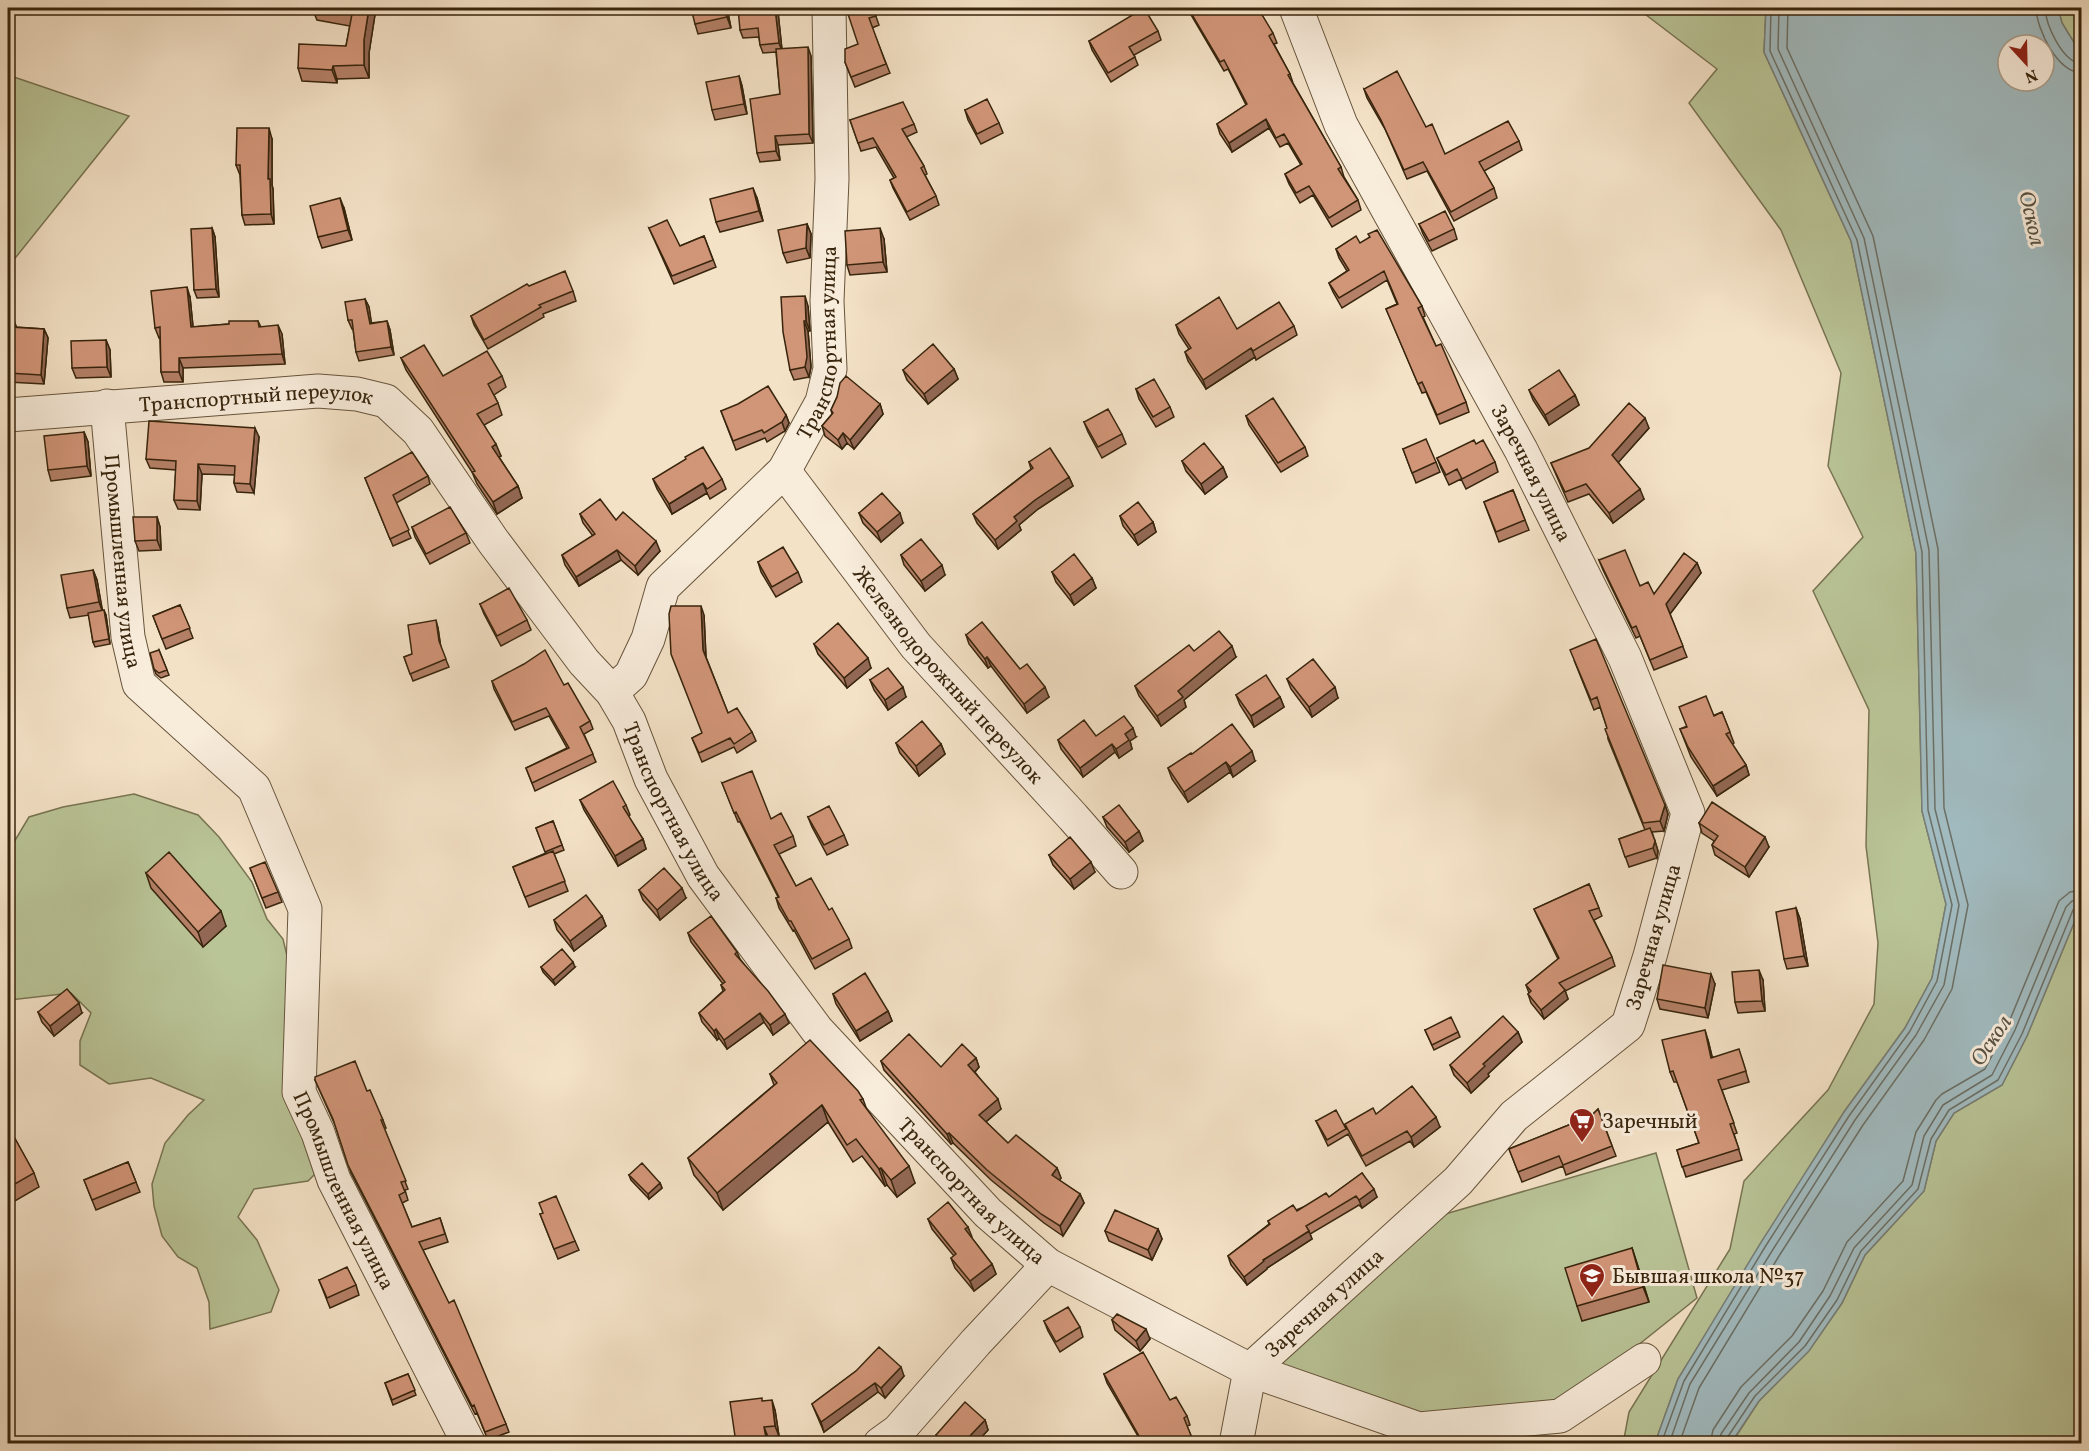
<svg xmlns="http://www.w3.org/2000/svg" width="2089" height="1451" font-family="Vollkorn,serif">
<style>
.green{fill:#b9c497;stroke:#787452;stroke-width:1.5}
.water{fill:#a1bbc0;stroke:#777f78;stroke-width:1.5;fill-rule:evenodd}
.lines{fill:none;stroke-linecap:round;stroke-linejoin:round}
.shore{stroke:#6c7066;stroke-width:1.5}
.minor-casing{stroke:#67543c;stroke-width:35}
.minor{stroke:#f8ecdb;stroke-width:33}
.wall{fill:#b48067;stroke:#38250d;stroke-width:1.5}
.shaded-wall{fill:#926854;stroke:#38250d;stroke-width:1.5}
.building{fill:#d19578;stroke:#38250d;stroke-width:1.5}
.labels{text-anchor:middle;stroke-width:6;stroke-linejoin:round;paint-order:stroke}
.street-label{font-size:21px;fill:#38250d;stroke:#f8ecdb}
.poi-label{font-size:21px;fill:#38250d;stroke:#f8ecdb;text-anchor:start}
.water-label{font-size:22px;font-style:italic;fill:#585243;stroke:#f8ecdb}
</style>
<rect width="100%" height="100%" fill="#f4e2c7"/>
<filter id="stains"><feTurbulence type="fractalNoise" baseFrequency=".00333" numOctaves="4"/><feColorMatrix values="0 0 0 0 .2 0 0 0 0 .09 0 0 0 0 .02 0 0 0 .5 -.17"/></filter>
<radialGradient id="worn" r=".72"><stop offset=".6" stop-color="#630" stop-opacity="0"/><stop offset="1" stop-color="#630" stop-opacity=".3"/></radialGradient>
<path class="green" d="M 1637,8 L 1766,8 L 1764,52 L 1851,241 L 1916,553 L 1922,811 L 1946,904 L 1932,978 L 1905,1028 L 1844,1112 L 1678,1379 L 1655,1443 L 1623,1444 L 1629,1412 L 1730,1249 L 1744,1181 L 1828,1090 L 1874,1004 L 1878,943 L 1866,846 L 1869,710 L 1813,591 L 1863,537 L 1828,466 L 1841,373 L 1781,230 L 1689,103 L 1717,69 Z
M 2058,8 L 2081,8 L 2081,54 L 2062,23 Z
M 8,75 L 129,116 L 8,267 Z
M 134,794 L 198,815 L 219,837 L 252,882 L 267,919 L 283,939 L 295,989 L 322,1167 L 308,1181 L 254,1189 L 238,1217 L 257,1240 L 279,1290 L 271,1312 L 210,1329 L 209,1302 L 197,1268 L 178,1257 L 162,1236 L 154,1206 L 152,1184 L 165,1143 L 188,1115 L 204,1100 L 151,1078 L 109,1084 L 80,1065 L 80,1041 L 91,1013 L 71,993 L 10,1000 L 8,985 L 8,871 L 14,842 L 29,817 L 63,807 Z
M 2081,906 L 2081,1443 L 1731,1444 L 1759,1401 L 1809,1350 L 1842,1303 L 1865,1255 L 1924,1191 L 1936,1141 L 1954,1113 L 2002,1085 L 2027,1036 Z
M 1656,1153 L 1697,1298 L 1553,1413 L 1417,1425 L 1262,1369 L 1435,1217 Z"/>
<path class="water" d="M 1766,8 L 2058,8 L 2062,23 L 2081,54 L 2081,906 L 2027,1036 L 2002,1085 L 1954,1113 L 1936,1141 L 1924,1191 L 1865,1255 L 1842,1303 L 1809,1351 L 1759,1401 L 1731,1443 L 1655,1443 L 1678,1379 L 1760,1244 L 1844,1112 L 1905,1028 L 1932,978 L 1946,904 L 1922,811 L 1916,553 L 1851,241 L 1764,52 ZM 2008,45 L 2044,45 L 2044,81 L 2008,81 Z"/>
<g class="lines">
<path class="shore" d="M 2036,8 C 2037,30 2057,72 2082,73
M 2045,8 C 2046,25 2062,62 2082,64
M 1661,1444 L 1684,1381 L 1765,1247 L 1849,1116 L 1910,1031 L 1937,981 L 1952,905 L 1928,810 L 1922,552 L 1857,240 L 1770,51 L 1771,8
M 1669,1444 L 1690,1384 L 1772,1251 L 1855,1120 L 1916,1035 L 1944,985 L 1959,905 L 1935,809 L 1929,550 L 1864,238 L 1778,49 L 1779,8
M 1679,1444 L 1699,1388 L 1779,1256 L 1863,1125 L 1924,1040 L 1952,989 L 1968,905 L 1944,808 L 1938,549 L 1873,236 L 1787,48 L 1788,8
M 1710,1444 L 1713,1430 L 1741,1387 L 1792,1336 L 1823,1291 L 1847,1242 L 1903,1181 L 1916,1132 L 1936,1100 L 1942,1094 L 1985,1069 L 2007,1027 L 2059,901 L 2070,892 L 2082,890
M 1719,1444 L 1721,1434 L 1749,1393 L 1799,1342 L 1830,1296 L 1854,1248 L 1912,1185 L 1924,1136 L 1943,1105 L 1992,1075 L 2015,1030 L 2066,907 L 2072,901 L 2082,899
M 1726,1444 L 1727,1438 L 1755,1396 L 1805,1346 L 1837,1300 L 1861,1251 L 1918,1189 L 1931,1139 L 1949,1110 L 1998,1080 L 2022,1034 L 2073,910 L 2077,907 L 2082,906"/>
<defs>
<g id="minor">
<path id="s1" d="M 1296,8 L 1341,125 L 1521,450 L 1625,658 L 1688,813 L 1650,956 L 1628,1025 L 1514,1116 L 1458,1181 L 1250,1370 L 1419,1429 L 1560,1416 L 1644,1360"/>
<path id="s2" d="M 107,406 L 128,637 L 139,684 L 254,788 L 305,909 L 299,1092 L 318,1133 L 334,1180 L 469,1444"/>
<path id="s3" d="M 8,415 L 318,391 L 357,394 L 386,401 L 418,431 L 493,541 L 584,662 L 612,692 L 629,721 L 651,779 L 703,876 L 817,1030 L 988,1213 L 1048,1265 L 1250,1370 L 1236,1444"/>
<path id="s4" d="M 784,471 L 916,646 L 1073,817 L 1121,872"/>
<path id="s5" d="M 612,692 L 631,675 L 648,639 L 663,587 L 784,471 L 822,402 L 830,369 L 827,301 L 832,179 L 829,8"/>
<path d="M 880,1444 L 898,1431 L 976,1342 L 1048,1265"/>
</g>
</defs>
<use href="#minor" class="minor-casing"/>
<use href="#minor" class="minor"/>
</g>
<path class="wall" d="M 312,8 L 376,8 L 369,53 L 369,78 L 337,79 L 337,83 L 302,81 L 298,68 L 346,46 L 350,26 L 317,20 Z
M 727,8 L 731,28 L 698,34 L 695,24 Z
M 775,8 L 776,8 L 778,12 L 782,49 L 811,56 L 813,143 L 778,145 L 780,160 L 760,162 L 757,153 L 780,94 L 776,52 L 763,53 L 760,45 L 759,37 L 743,38 L 740,30 Z
M 777,8 L 805,8 L 778,9 Z
M 873,8 L 879,25 L 872,28 L 890,73 L 855,87 L 845,62 L 858,44 Z
M 1187,8 L 1273,33 L 1277,43 L 1274,44 L 1290,74 L 1293,83 L 1341,167 L 1344,177 L 1358,200 L 1361,210 L 1332,227 L 1313,195 L 1300,203 L 1289,184 L 1285,174 L 1301,165 L 1288,143 L 1280,147 L 1269,128 L 1232,152 L 1220,134 L 1217,124 L 1246,105 L 1228,69 L 1224,71 Z
M 1158,31 L 1161,40 L 1134,55 L 1138,65 L 1111,82 L 1092,50 L 1089,41 Z
M 739,76 L 742,86 L 747,114 L 715,120 L 712,110 Z
M 1364,89 L 1426,127 L 1445,154 L 1519,141 L 1522,150 L 1484,171 L 1494,188 L 1497,198 L 1454,221 L 1427,171 L 1407,179 L 1385,129 L 1367,98 Z
M 965,110 L 999,123 L 1003,133 L 981,144 L 968,120 Z
M 850,120 L 914,124 L 917,132 L 906,137 L 924,166 L 927,174 L 925,175 L 936,196 L 939,205 L 910,220 L 893,188 L 890,180 L 894,178 L 876,147 L 861,151 Z
M 272,139 L 272,185 L 273,189 L 274,224 L 245,225 L 242,215 L 240,175 L 236,165 Z
M 757,198 L 763,221 L 720,232 L 716,222 Z
M 344,208 L 352,240 L 322,248 L 318,237 Z
M 807,224 L 811,234 L 810,258 L 787,263 L 783,253 Z
M 1419,224 L 1454,229 L 1457,239 L 1432,251 L 1423,234 Z
M 212,228 L 215,237 L 219,297 L 197,298 L 194,290 Z
M 649,228 L 680,246 L 704,236 L 716,267 L 674,284 Z
M 884,239 L 887,272 L 850,275 L 847,265 Z
M 1360,243 L 1422,306 L 1425,316 L 1423,317 L 1436,346 L 1466,402 L 1469,412 L 1440,424 L 1426,392 L 1422,393 L 1390,318 L 1386,309 L 1397,304 L 1387,280 L 1342,308 L 1333,292 L 1329,283 L 1347,271 L 1339,258 L 1336,249 Z
M 529,286 L 573,291 L 576,301 L 543,314 L 544,317 L 488,349 L 474,325 L 471,316 Z
M 190,297 L 193,327 L 229,324 L 258,321 L 261,327 L 282,334 L 285,364 L 183,368 L 183,382 L 164,382 L 161,372 L 160,337 L 159,338 L 155,328 Z
M 365,299 L 369,307 L 371,323 L 387,321 L 390,330 L 394,355 L 359,361 L 356,352 L 353,329 L 352,329 L 348,320 Z
M 808,306 L 810,331 L 808,331 L 811,367 L 809,377 L 794,380 L 790,370 Z
M 8,316 L 16,327 L 44,329 L 48,338 L 44,384 L 8,382 Z
M 1176,325 L 1237,329 L 1294,326 L 1297,335 L 1256,360 L 1255,357 L 1206,389 L 1188,361 L 1185,352 L 1189,349 L 1179,334 Z
M 106,340 L 110,350 L 111,377 L 76,378 L 72,368 Z
M 401,358 L 443,376 L 502,376 L 506,387 L 494,395 L 498,403 L 502,415 L 484,425 L 501,456 L 499,457 L 518,486 L 522,498 L 497,514 L 477,484 L 472,472 L 406,370 Z
M 954,369 L 958,379 L 928,404 L 907,380 L 903,370 Z
M 1136,389 L 1170,407 L 1174,417 L 1156,427 L 1139,399 Z
M 1529,390 L 1575,395 L 1579,405 L 1549,425 L 1533,400 Z
M 837,397 L 880,404 L 883,414 L 854,449 L 847,443 L 842,449 L 825,436 L 822,426 L 832,414 L 831,410 Z
M 721,411 L 786,415 L 789,423 L 785,431 L 767,442 L 765,438 L 736,450 Z
M 1246,416 L 1305,447 L 1308,456 L 1281,472 L 1249,425 Z
M 1084,422 L 1122,434 L 1126,444 L 1102,458 L 1088,432 Z
M 1649,428 L 1618,462 L 1644,499 L 1613,523 L 1589,494 L 1568,502 L 1551,463 Z
M 84,432 L 88,442 L 91,476 L 51,481 L 48,470 Z
M 259,437 L 254,493 L 237,492 L 234,483 L 235,475 L 202,474 L 200,510 L 178,509 L 174,500 L 176,470 L 150,468 L 146,459 Z
M 1476,444 L 1495,462 L 1498,472 L 1466,489 L 1461,479 L 1449,485 L 1441,468 L 1437,458 Z
M 1403,449 L 1436,462 L 1440,472 L 1416,483 Z
M 1182,461 L 1223,467 L 1227,477 L 1205,494 L 1186,471 Z
M 1029,462 L 1069,477 L 1073,486 L 1038,509 L 1019,525 L 1021,530 L 998,549 L 977,523 L 973,514 L 1031,469 Z
M 428,476 L 430,484 L 396,503 L 411,538 L 393,546 L 365,478 Z
M 653,479 L 722,479 L 726,489 L 710,499 L 707,493 L 672,514 L 657,489 Z
M 1513,490 L 1529,530 L 1499,542 L 1484,502 Z
M 859,513 L 903,523 L 881,542 L 863,523 Z
M 580,514 L 616,520 L 660,551 L 638,575 L 621,560 L 579,586 L 565,565 L 562,555 L 593,536 L 583,523 Z
M 1120,516 L 1153,522 L 1156,532 L 1138,545 L 1123,526 Z
M 157,517 L 160,527 L 161,550 L 139,551 L 135,541 Z
M 412,527 L 466,533 L 470,543 L 430,564 L 415,537 Z
M 901,555 L 945,575 L 925,591 L 904,565 Z
M 1599,560 L 1654,594 L 1697,563 L 1701,573 L 1670,614 L 1687,657 L 1654,670 L 1640,636 L 1636,638 L 1603,570 Z
M 758,562 L 798,572 L 802,582 L 776,597 L 761,572 Z
M 93,570 L 97,580 L 102,610 L 106,615 L 110,644 L 95,647 L 93,642 L 89,615 L 70,618 L 67,608 Z
M 1052,572 L 1092,578 L 1096,588 L 1074,605 L 1056,582 Z
M 480,604 L 527,620 L 531,630 L 501,646 L 484,614 Z
M 180,605 L 193,638 L 166,649 L 153,616 Z
M 704,615 L 706,657 L 728,713 L 752,732 L 756,741 L 737,753 L 734,747 L 702,762 L 692,738 L 702,733 Z
M 438,628 L 441,648 L 449,667 L 413,681 L 404,657 L 412,654 Z
M 966,635 L 1020,669 L 1049,697 L 1027,713 L 991,666 L 988,668 L 969,644 Z
M 814,644 L 871,668 L 847,688 L 818,654 Z
M 159,650 L 169,675 L 161,678 L 156,674 L 154,669 Z
M 1194,651 L 1236,657 L 1184,700 L 1186,707 L 1161,726 L 1139,696 L 1135,686 Z
M 1574,660 L 1665,805 L 1668,814 L 1664,831 L 1652,832 L 1658,851 L 1657,858 L 1629,867 L 1619,839 L 1645,830 L 1608,739 L 1607,728 L 1600,707 L 1594,710 Z
M 1287,679 L 1338,698 L 1312,717 L 1291,689 Z
M 870,680 L 906,697 L 888,710 L 874,690 Z
M 492,681 L 564,685 L 590,721 L 593,729 L 584,734 L 596,762 L 535,791 L 526,768 L 567,748 L 549,716 L 515,730 L 494,689 Z
M 1236,695 L 1280,697 L 1284,707 L 1254,727 L 1240,705 Z
M 1722,712 L 1734,743 L 1732,744 L 1746,765 L 1749,775 L 1717,796 L 1691,757 L 1680,729 Z
M 1096,736 L 1136,737 L 1130,741 L 1132,749 L 1119,758 L 1115,752 L 1083,777 L 1061,749 L 1058,740 Z
M 896,743 L 941,744 L 945,754 L 919,776 L 900,753 Z
M 1192,754 L 1255,761 L 1233,777 L 1230,772 L 1188,802 L 1172,779 L 1168,768 Z
M 722,783 L 771,819 L 793,836 L 796,846 L 779,854 L 796,886 L 829,910 L 849,939 L 852,948 L 815,969 L 794,930 L 793,931 L 779,908 L 776,898 L 778,897 L 740,822 L 738,822 Z
M 580,800 L 626,805 L 630,815 L 628,816 L 643,839 L 646,849 L 618,866 L 584,810 Z
M 808,817 L 844,835 L 848,845 L 827,855 L 812,827 Z
M 1103,817 L 1139,831 L 1143,841 L 1129,852 L 1107,827 Z
M 553,821 L 564,850 L 554,854 L 568,891 L 529,907 L 513,867 L 546,853 L 536,828 Z
M 1699,823 L 1769,847 L 1749,877 L 1715,855 L 1712,845 L 1714,841 L 1702,833 Z
M 1049,855 L 1095,872 L 1074,889 L 1053,865 Z
M 250,868 L 278,892 L 282,902 L 266,908 Z
M 146,873 L 226,926 L 203,947 L 151,888 Z
M 1589,884 L 1602,916 L 1594,920 L 1612,957 L 1615,966 L 1565,991 L 1568,999 L 1544,1019 L 1531,1003 L 1528,994 L 1529,993 L 1526,985 L 1558,959 L 1538,918 L 1534,909 Z
M 639,890 L 686,898 L 660,920 L 643,900 Z
M 1796,908 L 1800,919 L 1808,966 L 1787,969 L 1784,959 Z
M 602,916 L 606,926 L 574,951 L 557,930 L 554,920 Z
M 688,933 L 737,952 L 740,959 L 789,1023 L 773,1035 L 764,1022 L 727,1049 L 719,1038 L 717,1040 L 702,1022 L 699,1013 L 723,991 L 721,985 L 723,984 L 691,942 Z
M 541,967 L 575,967 L 555,985 L 543,972 Z
M 1763,980 L 1765,1011 L 1738,1013 L 1735,1002 Z
M 1715,984 L 1708,1018 L 1660,1009 L 1657,999 Z
M 833,994 L 888,1011 L 892,1021 L 860,1041 L 836,1004 Z
M 38,1012 L 82,1013 L 54,1036 L 42,1022 Z
M 1425,1030 L 1458,1032 L 1460,1037 L 1434,1050 Z
M 1518,1032 L 1522,1042 L 1488,1074 L 1489,1076 L 1471,1093 L 1454,1075 L 1450,1065 Z
M 1708,1040 L 1712,1057 L 1742,1059 L 1749,1082 L 1722,1090 L 1737,1133 L 1734,1134 L 1742,1160 L 1686,1177 L 1677,1150 L 1699,1143 L 1677,1082 L 1674,1082 L 1670,1072 Z
M 976,1058 L 979,1067 L 975,1072 L 1001,1109 L 986,1122 L 1008,1143 L 1057,1168 L 1061,1178 L 1059,1180 L 1080,1194 L 1084,1203 L 1063,1236 L 1044,1223 L 991,1180 L 953,1143 L 951,1144 L 884,1070 L 881,1061 L 941,1067 Z
M 770,1074 L 863,1099 L 867,1110 L 915,1183 L 897,1197 L 887,1185 L 885,1186 L 862,1156 L 853,1162 L 828,1122 L 723,1210 L 694,1175 L 688,1158 L 774,1085 Z
M 315,1080 L 367,1091 L 383,1120 L 386,1128 L 384,1128 L 408,1189 L 405,1190 L 408,1200 L 402,1203 L 412,1227 L 440,1218 L 448,1242 L 423,1250 L 506,1424 L 509,1432 L 488,1440 L 477,1413 L 475,1414 L 351,1173 L 335,1125 Z
M 1598,1109 L 1616,1156 L 1566,1175 L 1563,1166 L 1522,1182 L 1509,1149 L 1591,1116 Z
M 1376,1114 L 1440,1127 L 1414,1147 L 1410,1141 L 1366,1166 L 1348,1134 L 1328,1146 L 1316,1121 L 1346,1129 Z
M 8,1126 L 34,1173 L 39,1187 L 8,1205 Z
M 128,1162 L 140,1192 L 96,1210 L 84,1180 Z
M 1362,1173 L 1377,1197 L 1362,1208 L 1359,1205 L 1310,1234 L 1312,1239 L 1267,1268 L 1267,1269 L 1247,1285 L 1231,1265 L 1228,1256 L 1269,1224 L 1268,1221 L 1329,1197 Z
M 629,1175 L 660,1183 L 662,1188 L 649,1199 L 631,1180 Z
M 543,1213 L 575,1241 L 579,1250 L 558,1259 L 540,1214 Z
M 928,1219 L 968,1227 L 971,1237 L 992,1264 L 996,1274 L 974,1291 L 955,1268 L 951,1258 L 954,1256 L 932,1229 Z
M 1158,1229 L 1162,1239 L 1152,1260 L 1109,1241 L 1105,1231 Z
M 1632,1248 L 1649,1302 L 1582,1321 L 1577,1306 Z
M 319,1280 L 356,1285 L 359,1295 L 330,1308 Z
M 1112,1320 L 1150,1339 L 1140,1351 L 1115,1330 Z
M 1044,1321 L 1080,1327 L 1083,1337 L 1060,1352 L 1048,1331 Z
M 856,1371 L 904,1376 L 885,1398 L 878,1392 L 824,1432 L 812,1404 Z
M 408,1374 L 416,1395 L 393,1405 L 385,1383 Z
M 1104,1374 L 1170,1400 L 1187,1416 L 1190,1425 L 1187,1426 L 1194,1443 L 1142,1443 L 1107,1383 Z
M 763,1401 L 775,1410 L 779,1436 L 736,1443 Z
M 985,1420 L 988,1430 L 976,1443 L 939,1443 L 936,1435 Z"/>
<path class="shaded-wall" d="M 369,8 L 376,8 L 369,53 L 369,78 L 364,65 L 364,40 Z
M 725,8 L 727,8 L 731,28 L 727,17 Z
M 775,8 L 776,8 L 778,12 L 782,51 L 779,43 Z
M 808,47 L 811,56 L 813,143 L 809,134 Z
M 333,66 L 337,79 L 337,83 L 332,70 Z
M 739,76 L 742,86 L 747,114 L 744,104 Z
M 1266,119 L 1269,128 L 1232,152 L 1229,143 Z
M 269,128 L 272,139 L 272,185 L 273,189 L 274,224 L 271,214 L 268,179 Z
M 775,136 L 778,145 L 780,160 L 776,151 Z
M 753,188 L 757,198 L 763,221 L 759,211 Z
M 340,198 L 344,208 L 352,240 L 348,230 Z
M 807,224 L 811,234 L 810,258 L 806,248 Z
M 212,228 L 215,237 L 219,297 L 216,289 Z
M 880,228 L 884,239 L 887,272 L 883,262 Z
M 187,287 L 190,297 L 194,336 L 191,327 Z
M 805,296 L 808,306 L 810,331 L 806,321 Z
M 365,299 L 369,307 L 373,332 L 370,324 Z
M 13,318 L 17,328 L 10,327 Z
M 387,321 L 390,330 L 394,355 L 391,347 Z
M 804,321 L 808,331 L 811,367 L 809,377 L 805,367 Z
M 278,325 L 282,334 L 285,364 L 282,354 Z
M 44,329 L 48,338 L 44,384 L 41,375 Z
M 106,340 L 110,350 L 111,377 L 107,367 Z
M 1251,348 L 1255,357 L 1206,389 L 1203,380 Z
M 179,358 L 183,368 L 183,382 L 179,372 Z
M 954,369 L 958,379 L 928,404 L 924,394 Z
M 1575,395 L 1579,405 L 1549,425 L 1545,415 Z
M 880,404 L 883,414 L 854,449 L 850,440 Z
M 786,415 L 789,423 L 785,431 L 782,422 Z
M 1645,418 L 1649,428 L 1616,465 L 1612,455 Z
M 255,428 L 259,437 L 254,493 L 250,484 Z
M 84,432 L 88,442 L 91,476 L 87,466 Z
M 843,433 L 847,443 L 842,449 L 838,440 Z
M 496,444 L 501,456 L 496,459 L 492,447 Z
M 198,464 L 202,474 L 200,510 L 197,501 Z
M 1223,467 L 1227,477 L 1205,494 L 1201,484 Z
M 1069,477 L 1073,486 L 1038,509 L 1019,525 L 1021,530 L 998,549 L 995,540 L 1014,517 L 1035,500 Z
M 703,483 L 707,493 L 672,514 L 669,504 Z
M 518,486 L 522,498 L 497,514 L 493,502 Z
M 1640,489 L 1644,499 L 1613,523 L 1609,513 Z
M 900,513 L 903,523 L 881,542 L 877,532 Z
M 157,517 L 160,527 L 161,550 L 157,540 Z
M 1153,522 L 1156,532 L 1138,545 L 1134,535 Z
M 656,541 L 660,551 L 638,575 L 635,566 Z
M 617,550 L 621,560 L 579,586 L 576,577 Z
M 1697,563 L 1701,573 L 1670,614 L 1666,604 Z
M 942,565 L 945,575 L 925,591 L 921,581 Z
M 93,570 L 97,580 L 103,613 L 99,602 Z
M 1092,578 L 1096,588 L 1074,605 L 1070,595 Z
M 701,606 L 704,615 L 706,658 L 703,650 Z
M 104,610 L 106,615 L 110,644 L 109,639 Z
M 436,620 L 438,628 L 441,649 L 439,641 Z
M 1232,646 L 1236,657 L 1184,700 L 1186,707 L 1161,726 L 1157,716 L 1178,691 Z
M 987,657 L 991,666 L 988,668 L 985,659 Z
M 868,658 L 871,668 L 847,688 L 844,678 Z
M 903,687 L 906,697 L 888,710 L 885,700 Z
M 1045,687 L 1049,697 L 1027,713 L 1024,704 Z
M 1335,687 L 1338,698 L 1312,717 L 1309,707 Z
M 1280,697 L 1284,707 L 1254,727 L 1251,716 Z
M 1133,728 L 1136,737 L 1130,741 L 1132,749 L 1119,758 L 1116,749 L 1125,734 Z
M 941,744 L 945,754 L 919,776 L 916,766 Z
M 1112,744 L 1115,752 L 1083,777 L 1080,768 Z
M 1252,751 L 1255,761 L 1233,777 L 1230,767 Z
M 1226,762 L 1230,772 L 1188,802 L 1184,792 Z
M 1746,765 L 1749,775 L 1717,796 L 1713,786 Z
M 1665,805 L 1668,814 L 1664,831 L 1660,821 Z
M 1139,831 L 1143,841 L 1129,852 L 1125,842 Z
M 1765,837 L 1769,847 L 1749,877 L 1745,867 Z
M 643,839 L 646,849 L 618,866 L 615,856 Z
M 1655,841 L 1658,851 L 1657,858 L 1653,848 Z
M 1091,862 L 1095,872 L 1074,889 L 1070,879 Z
M 682,888 L 686,898 L 660,920 L 657,910 Z
M 1796,908 L 1800,919 L 1808,966 L 1804,956 Z
M 221,911 L 226,926 L 203,947 L 198,932 Z
M 602,916 L 606,926 L 574,951 L 570,941 Z
M 573,962 L 575,967 L 555,985 L 553,980 Z
M 1759,970 L 1763,980 L 1765,1011 L 1762,1001 Z
M 1711,974 L 1715,984 L 1708,1018 L 1705,1008 Z
M 1565,990 L 1568,999 L 1544,1019 L 1541,1010 Z
M 79,1003 L 82,1013 L 54,1036 L 50,1026 Z
M 888,1011 L 892,1021 L 860,1041 L 856,1031 Z
M 760,1013 L 764,1022 L 727,1049 L 724,1040 Z
M 785,1014 L 789,1023 L 773,1035 L 770,1025 Z
M 716,1029 L 719,1038 L 717,1040 L 714,1031 Z
M 1705,1030 L 1708,1040 L 1715,1068 L 1711,1058 Z
M 1518,1032 L 1522,1042 L 1488,1074 L 1489,1076 L 1471,1093 L 1467,1083 L 1483,1064 Z
M 976,1058 L 979,1067 L 972,1075 L 968,1065 Z
M 998,1099 L 1001,1109 L 983,1124 L 979,1115 Z
M 822,1105 L 828,1122 L 723,1210 L 717,1193 Z
M 1436,1117 L 1440,1127 L 1414,1147 L 1411,1137 Z
M 949,1133 L 953,1143 L 951,1144 L 947,1134 Z
M 909,1166 L 915,1183 L 897,1197 L 891,1180 Z
M 881,1168 L 887,1185 L 885,1186 L 879,1169 Z
M 1057,1168 L 1061,1178 L 1055,1185 L 1052,1175 Z
M 660,1183 L 662,1188 L 649,1199 L 648,1194 Z
M 1374,1189 L 1377,1197 L 1362,1208 L 1359,1200 Z
M 1080,1194 L 1084,1203 L 1063,1236 L 1060,1226 Z
M 968,1227 L 972,1237 L 968,1239 L 965,1229 Z
M 1158,1229 L 1162,1239 L 1152,1260 L 1148,1250 Z
M 1309,1231 L 1312,1239 L 1267,1268 L 1267,1269 L 1247,1285 L 1244,1277 L 1263,1260 Z
M 1632,1248 L 1637,1263 L 1649,1302 L 1643,1287 Z
M 992,1264 L 996,1274 L 974,1291 L 970,1281 Z
M 1146,1329 L 1150,1339 L 1140,1351 L 1136,1341 Z
M 901,1367 L 904,1376 L 885,1398 L 881,1388 Z
M 875,1383 L 878,1392 L 824,1432 L 821,1422 Z
M 772,1400 L 775,1410 L 779,1436 L 775,1426 Z
M 985,1420 L 988,1430 L 976,1443 L 968,1443 L 967,1439 Z
M 764,1427 L 768,1437 L 769,1443 L 767,1443 Z"/>
<path class="building" d="M 314,8 L 369,8 L 364,40 L 364,65 L 333,66 L 332,70 L 298,68 L 299,44 L 346,46 L 352,14 Z
M 691,8 L 725,8 L 727,17 L 695,24 Z
M 738,8 L 775,8 L 779,43 L 760,45 L 758,28 L 740,30 Z
M 846,8 L 873,8 L 876,16 L 869,18 L 886,64 L 851,77 L 845,62 L 845,49 L 858,44 Z
M 1144,8 L 1158,31 L 1129,47 L 1135,57 L 1108,73 L 1089,41 Z
M 1188,8 L 1258,8 L 1273,33 L 1269,36 L 1290,74 L 1288,75 L 1341,167 L 1338,169 L 1358,200 L 1329,218 L 1309,186 L 1296,193 L 1285,174 L 1302,164 L 1284,134 L 1276,138 L 1266,119 L 1229,143 L 1217,124 L 1247,104 L 1224,60 L 1220,62 Z
M 808,47 L 809,134 L 775,136 L 776,151 L 757,153 L 750,99 L 780,94 L 776,49 Z
M 1397,71 L 1426,127 L 1432,124 L 1445,154 L 1508,121 L 1519,141 L 1479,162 L 1494,188 L 1451,212 L 1423,162 L 1404,170 L 1381,120 L 1364,89 Z
M 739,76 L 744,104 L 712,110 L 706,82 Z
M 987,99 L 999,123 L 977,134 L 965,110 Z
M 903,102 L 914,124 L 902,129 L 924,166 L 921,168 L 936,196 L 907,212 L 890,180 L 896,177 L 873,138 L 858,143 L 850,120 Z
M 237,128 L 269,128 L 268,179 L 270,179 L 271,214 L 242,215 L 240,165 L 236,165 Z
M 753,188 L 759,211 L 716,222 L 710,199 Z
M 340,198 L 348,230 L 318,237 L 310,206 Z
M 1445,211 L 1454,229 L 1429,241 L 1419,224 Z
M 667,220 L 680,246 L 704,236 L 713,260 L 672,276 L 649,228 Z
M 807,224 L 806,248 L 783,253 L 778,230 Z
M 212,228 L 216,289 L 194,290 L 191,229 Z
M 880,228 L 883,262 L 847,265 L 845,231 Z
M 1377,230 L 1422,306 L 1418,308 L 1436,346 L 1441,344 L 1466,402 L 1437,415 L 1422,382 L 1418,384 L 1386,309 L 1398,304 L 1384,271 L 1339,298 L 1329,283 L 1349,270 L 1336,249 L 1356,236 L 1360,243 L 1370,237 L 1368,234 Z
M 565,271 L 573,291 L 539,305 L 541,307 L 484,340 L 471,316 L 527,284 L 529,286 Z
M 187,287 L 191,327 L 229,324 L 229,321 L 258,321 L 259,327 L 278,325 L 282,354 L 179,358 L 179,372 L 161,372 L 160,327 L 155,328 L 151,291 Z
M 805,296 L 806,321 L 804,321 L 807,357 L 805,367 L 790,370 L 783,332 L 781,297 Z
M 1219,297 L 1237,329 L 1279,302 L 1294,326 L 1253,351 L 1251,348 L 1203,380 L 1185,352 L 1191,348 L 1176,325 Z
M 365,299 L 370,324 L 387,321 L 391,347 L 356,352 L 352,320 L 348,320 L 345,302 Z
M 8,316 L 13,318 L 10,327 L 44,329 L 41,375 L 8,373 Z
M 106,340 L 107,367 L 72,368 L 71,341 Z
M 933,344 L 954,369 L 924,394 L 903,370 Z
M 424,345 L 443,376 L 487,351 L 502,376 L 488,384 L 498,403 L 477,414 L 496,444 L 492,447 L 518,486 L 493,502 L 472,472 L 475,471 L 401,358 Z
M 1559,370 L 1575,395 L 1545,415 L 1529,390 Z
M 846,376 L 880,404 L 850,440 L 843,433 L 838,440 L 822,426 L 833,413 L 831,410 L 837,397 L 840,383 Z
M 1154,379 L 1170,407 L 1153,417 L 1136,389 Z
M 768,386 L 786,415 L 782,422 L 764,433 L 762,430 L 733,441 L 721,411 L 738,404 Z
M 1273,398 L 1305,447 L 1278,463 L 1246,416 Z
M 1629,403 L 1645,418 L 1612,455 L 1640,489 L 1609,513 L 1586,484 L 1565,492 L 1551,463 L 1589,448 Z
M 1108,409 L 1122,434 L 1098,447 L 1084,422 Z
M 149,421 L 255,428 L 250,484 L 234,483 L 235,466 L 198,464 L 197,501 L 174,500 L 176,461 L 146,459 Z
M 84,432 L 87,466 L 48,470 L 44,436 Z
M 1426,439 L 1436,462 L 1412,473 L 1403,449 Z
M 1474,440 L 1476,444 L 1483,440 L 1495,462 L 1462,479 L 1457,469 L 1446,475 L 1437,458 Z
M 1204,443 L 1223,467 L 1201,484 L 1182,461 Z
M 703,447 L 722,479 L 707,489 L 703,483 L 669,504 L 653,479 L 686,459 L 685,457 Z
M 1050,448 L 1069,477 L 1035,500 L 1014,517 L 1017,521 L 995,540 L 973,514 L 1033,468 L 1029,462 Z
M 412,452 L 428,476 L 393,495 L 409,530 L 390,539 L 365,478 Z
M 1513,490 L 1525,520 L 1496,532 L 1484,502 Z
M 882,493 L 900,513 L 877,532 L 859,513 Z
M 600,499 L 616,520 L 623,512 L 656,541 L 635,566 L 617,550 L 576,577 L 562,555 L 595,534 L 580,514 Z
M 1138,502 L 1153,522 L 1134,535 L 1120,516 Z
M 450,507 L 466,533 L 426,554 L 412,527 Z
M 133,517 L 157,517 L 157,540 L 135,541 Z
M 921,539 L 942,565 L 921,581 L 901,555 Z
M 783,547 L 798,572 L 772,587 L 758,562 Z
M 1625,550 L 1640,586 L 1648,582 L 1654,594 L 1684,553 L 1697,563 L 1666,604 L 1683,646 L 1650,660 L 1636,626 L 1632,628 L 1599,560 Z
M 1074,554 L 1092,578 L 1070,595 L 1052,572 Z
M 93,570 L 99,602 L 67,608 L 61,575 Z
M 509,588 L 527,620 L 497,636 L 480,604 Z
M 180,605 L 190,628 L 162,639 L 153,616 Z
M 671,606 L 701,606 L 703,650 L 728,713 L 737,708 L 752,732 L 734,744 L 730,738 L 699,753 L 692,738 L 702,733 L 671,654 L 669,614 Z
M 104,610 L 109,639 L 93,642 L 88,613 Z
M 436,620 L 439,641 L 446,659 L 410,674 L 404,657 L 412,654 L 408,625 Z
M 982,622 L 1020,669 L 1027,664 L 1045,687 L 1024,704 L 987,657 L 985,659 L 966,635 Z
M 838,623 L 868,658 L 844,678 L 814,644 Z
M 1219,631 L 1232,646 L 1178,691 L 1183,697 L 1157,716 L 1135,686 L 1189,645 L 1194,651 Z
M 1596,639 L 1665,805 L 1660,821 L 1643,823 L 1605,729 L 1607,728 L 1597,697 L 1591,700 L 1570,650 Z
M 159,650 L 167,670 L 159,673 L 154,669 L 150,653 Z
M 545,650 L 564,685 L 568,683 L 590,721 L 580,727 L 593,754 L 532,783 L 526,768 L 569,748 L 546,708 L 512,722 L 492,681 L 524,664 Z
M 1313,659 L 1335,687 L 1309,707 L 1287,679 Z
M 888,668 L 903,687 L 885,700 L 870,680 Z
M 1266,675 L 1280,697 L 1251,716 L 1236,695 Z
M 1706,696 L 1714,716 L 1722,712 L 1730,732 L 1726,734 L 1746,765 L 1713,786 L 1688,747 L 1680,729 L 1687,727 L 1679,707 Z
M 1124,716 L 1133,728 L 1125,734 L 1129,740 L 1116,749 L 1112,744 L 1080,768 L 1058,740 L 1084,720 L 1096,736 Z
M 922,721 L 941,744 L 916,766 L 896,743 Z
M 1232,724 L 1252,751 L 1230,767 L 1226,762 L 1184,792 L 1168,768 L 1191,753 L 1192,754 Z
M 752,771 L 771,819 L 781,813 L 793,836 L 774,845 L 796,886 L 811,878 L 829,910 L 832,908 L 849,939 L 812,959 L 791,921 L 789,921 L 776,898 L 779,897 L 736,812 L 734,813 L 722,783 Z
M 613,781 L 626,805 L 623,807 L 643,839 L 615,856 L 580,800 Z
M 1712,802 L 1765,837 L 1745,867 L 1712,845 L 1718,836 L 1699,823 Z
M 1119,805 L 1139,831 L 1125,842 L 1103,817 Z
M 829,806 L 844,835 L 824,845 L 808,817 Z
M 553,821 L 562,845 L 545,852 L 536,828 Z
M 1650,828 L 1655,841 L 1653,848 L 1625,857 L 1619,839 Z
M 1070,837 L 1091,862 L 1070,879 L 1049,855 Z
M 553,851 L 565,881 L 525,897 L 513,867 Z
M 169,852 L 221,911 L 198,932 L 146,873 Z
M 265,862 L 278,892 L 262,898 L 250,868 Z
M 664,868 L 682,888 L 657,910 L 639,890 Z
M 1589,884 L 1599,908 L 1589,911 L 1612,957 L 1559,983 L 1565,990 L 1541,1010 L 1528,994 L 1531,991 L 1526,985 L 1559,958 L 1534,909 Z
M 586,895 L 602,916 L 570,941 L 554,920 Z
M 1796,908 L 1804,956 L 1784,959 L 1776,912 Z
M 711,916 L 737,952 L 735,954 L 768,991 L 785,1014 L 770,1025 L 760,1013 L 724,1040 L 716,1029 L 714,1031 L 699,1013 L 725,990 L 721,985 L 725,982 L 688,933 Z
M 562,949 L 573,962 L 553,980 L 541,967 Z
M 1663,965 L 1711,974 L 1705,1008 L 1657,999 Z
M 1759,970 L 1762,1001 L 1735,1002 L 1732,972 Z
M 865,973 L 888,1011 L 856,1031 L 833,994 Z
M 67,989 L 79,1003 L 50,1026 L 38,1012 Z
M 1503,1016 L 1518,1032 L 1483,1064 L 1485,1066 L 1467,1083 L 1450,1065 Z
M 1451,1017 L 1458,1032 L 1432,1045 L 1425,1030 Z
M 1705,1030 L 1711,1058 L 1739,1049 L 1746,1071 L 1718,1080 L 1734,1123 L 1730,1124 L 1739,1149 L 1682,1167 L 1677,1150 L 1699,1143 L 1673,1071 L 1670,1072 L 1662,1040 Z
M 909,1034 L 941,1067 L 962,1044 L 976,1058 L 968,1065 L 998,1099 L 979,1115 L 1008,1143 L 1016,1135 L 1057,1168 L 1052,1175 L 1080,1194 L 1060,1226 L 1041,1214 L 987,1170 L 949,1133 L 947,1134 L 881,1061 Z
M 810,1040 L 858,1091 L 863,1099 L 860,1100 L 909,1166 L 891,1180 L 881,1168 L 879,1169 L 856,1139 L 847,1145 L 822,1105 L 717,1193 L 688,1158 L 777,1083 L 770,1074 Z
M 355,1061 L 367,1091 L 370,1090 L 383,1120 L 381,1120 L 406,1181 L 401,1182 L 405,1192 L 399,1195 L 412,1227 L 440,1218 L 445,1234 L 419,1242 L 449,1303 L 454,1300 L 506,1424 L 485,1432 L 474,1405 L 472,1406 L 348,1165 L 333,1119 L 315,1080 L 315,1077 Z
M 1412,1086 L 1436,1117 L 1411,1137 L 1407,1131 L 1362,1156 L 1345,1124 L 1373,1108 L 1376,1114 Z
M 1598,1109 L 1612,1146 L 1563,1165 L 1559,1156 L 1518,1172 L 1509,1149 L 1591,1116 Z
M 1336,1110 L 1346,1129 L 1327,1140 L 1316,1121 Z
M 8,1126 L 34,1173 L 8,1188 Z
M 128,1162 L 136,1182 L 92,1200 L 84,1180 Z
M 642,1163 L 660,1183 L 648,1194 L 629,1175 Z
M 1362,1173 L 1374,1189 L 1359,1200 L 1356,1196 L 1306,1226 L 1309,1231 L 1263,1260 L 1264,1261 L 1244,1277 L 1228,1256 L 1270,1224 L 1268,1221 L 1293,1205 L 1297,1211 L 1326,1193 L 1329,1197 Z
M 556,1196 L 575,1241 L 554,1249 L 540,1214 L 543,1213 L 539,1203 Z
M 948,1202 L 968,1227 L 965,1229 L 992,1264 L 970,1281 L 951,1258 L 956,1254 L 928,1219 Z
M 1115,1210 L 1158,1229 L 1148,1250 L 1105,1231 Z
M 1632,1248 L 1643,1287 L 1577,1306 L 1565,1268 Z
M 347,1267 L 356,1285 L 327,1298 L 319,1280 Z
M 1068,1307 L 1080,1327 L 1056,1342 L 1044,1321 Z
M 1117,1314 L 1146,1329 L 1136,1341 L 1112,1320 Z
M 879,1347 L 901,1367 L 881,1388 L 875,1383 L 821,1422 L 812,1404 L 856,1371 Z
M 1143,1352 L 1170,1400 L 1176,1397 L 1187,1416 L 1184,1418 L 1194,1443 L 1143,1443 L 1104,1374 Z
M 408,1374 L 415,1390 L 392,1400 L 385,1383 Z
M 762,1398 L 762,1401 L 772,1400 L 775,1426 L 764,1427 L 767,1443 L 736,1443 L 730,1402 Z
M 965,1402 L 985,1420 L 967,1439 L 971,1443 L 945,1443 L 936,1435 Z
M 612,1439 L 613,1442 L 622,1440 L 623,1443 L 594,1443 Z"/>
<defs>
<symbol id="supermarket-pin" viewBox="-11 -11 22 30"><path d="M0 17L-7.5 6A9.5 9.5 0 1 1 7.5 6Z" fill="#8f2418" stroke="#f8ecdb"/><path d="M-6-5.5h2.5l.6 2H6L4.5 2H-2.5L-4.4-4H-6ZM-1.5 3.2a1.3 1.3 0 1 0 .1 0ZM3 3.2a1.3 1.3 0 1 0 .1 0Z" fill="#fff"/></symbol>
<symbol id="school-pin" viewBox="-11 -11 22 30"><path d="M0 17L-7.5 6A9.5 9.5 0 1 1 7.5 6Z" fill="#8f2418" stroke="#f8ecdb"/><path d="M0-5L7-2L0 1L-7-2ZM-4 1L0 2.5L4 1V4Q0 6-4 4Z" fill="#fff"/></symbol>
</defs>
<g fill-rule="evenodd">
<use href="#supermarket-pin" x="1567" y="1106" width="30" height="40"/>
<use href="#school-pin" x="1577" y="1261" width="30" height="40"/>
</g>
<g class="labels">
<g class="street-label">
<text dy="7" stroke="none"><textPath href="#s5" startOffset="424">Транспортная улица</textPath></text>
<text dy="7" stroke="none"><textPath href="#s3" startOffset="249">Транспортный переулок</textPath></text>
<text dy="7" stroke="none"><textPath href="#s1" startOffset="522">Заречная улица</textPath></text>
<text dy="7" stroke="none"><textPath href="#s2" startOffset="156">Промышленная улица</textPath></text>
<text dy="7" stroke="none"><textPath href="#s4" startOffset="262">Железнодорожный переулок</textPath></text>
<text dy="7" stroke="none"><textPath href="#s3" startOffset="884">Транспортная улица</textPath></text>
<text transform="translate(1653 937) rotate(-74)" y="7">Заречная улица</text>
<text dy="7" stroke="none"><textPath href="#s3" startOffset="1370">Транспортная улица</textPath></text>
<text dy="7" stroke="none"><textPath href="#s2" startOffset="858">Промышленная улица</textPath></text>
<text transform="translate(1324 1303) rotate(-42)" y="7">Заречная улица</text>
</g>
<g class="poi-label">
<text x="1602" y="1128">Заречный</text>
<text x="1612" y="1283">Бывшая школа №37</text>
</g>
<g class="water-label">
<text transform="translate(2033 218) rotate(77)" y="8">Оскол</text>
<text transform="translate(1990 1040) rotate(-56)" y="8">Оскол</text>
</g>
</g>
<rect width="2089" height="1451" fill="none" stroke="#f4e2c7" stroke-width="30"/>
<rect x="9" y="9" width="2071" height="1433" fill="none" stroke="#38250d" stroke-width="3"/>
<rect x="15" y="15" width="2059" height="1421" fill="none" stroke="#38250d" stroke-width="1.5"/>
<g transform="translate(2026 63) rotate(158)"><circle r="28" fill="#f8ecdb" stroke="#ab9c89" stroke-width="1.5"/>
<path d="M0-4.5L10 22L0 15L-10 22Z" fill="#8f2418"/>
<text y="-9" font-size="16" font-weight="bold" text-anchor="middle" fill="#38250d">N</text>
</g>
<rect width="100%" height="100%" filter="url(#stains)"/>
<rect width="100%" height="100%" fill="url(#worn)"/>
</svg>
